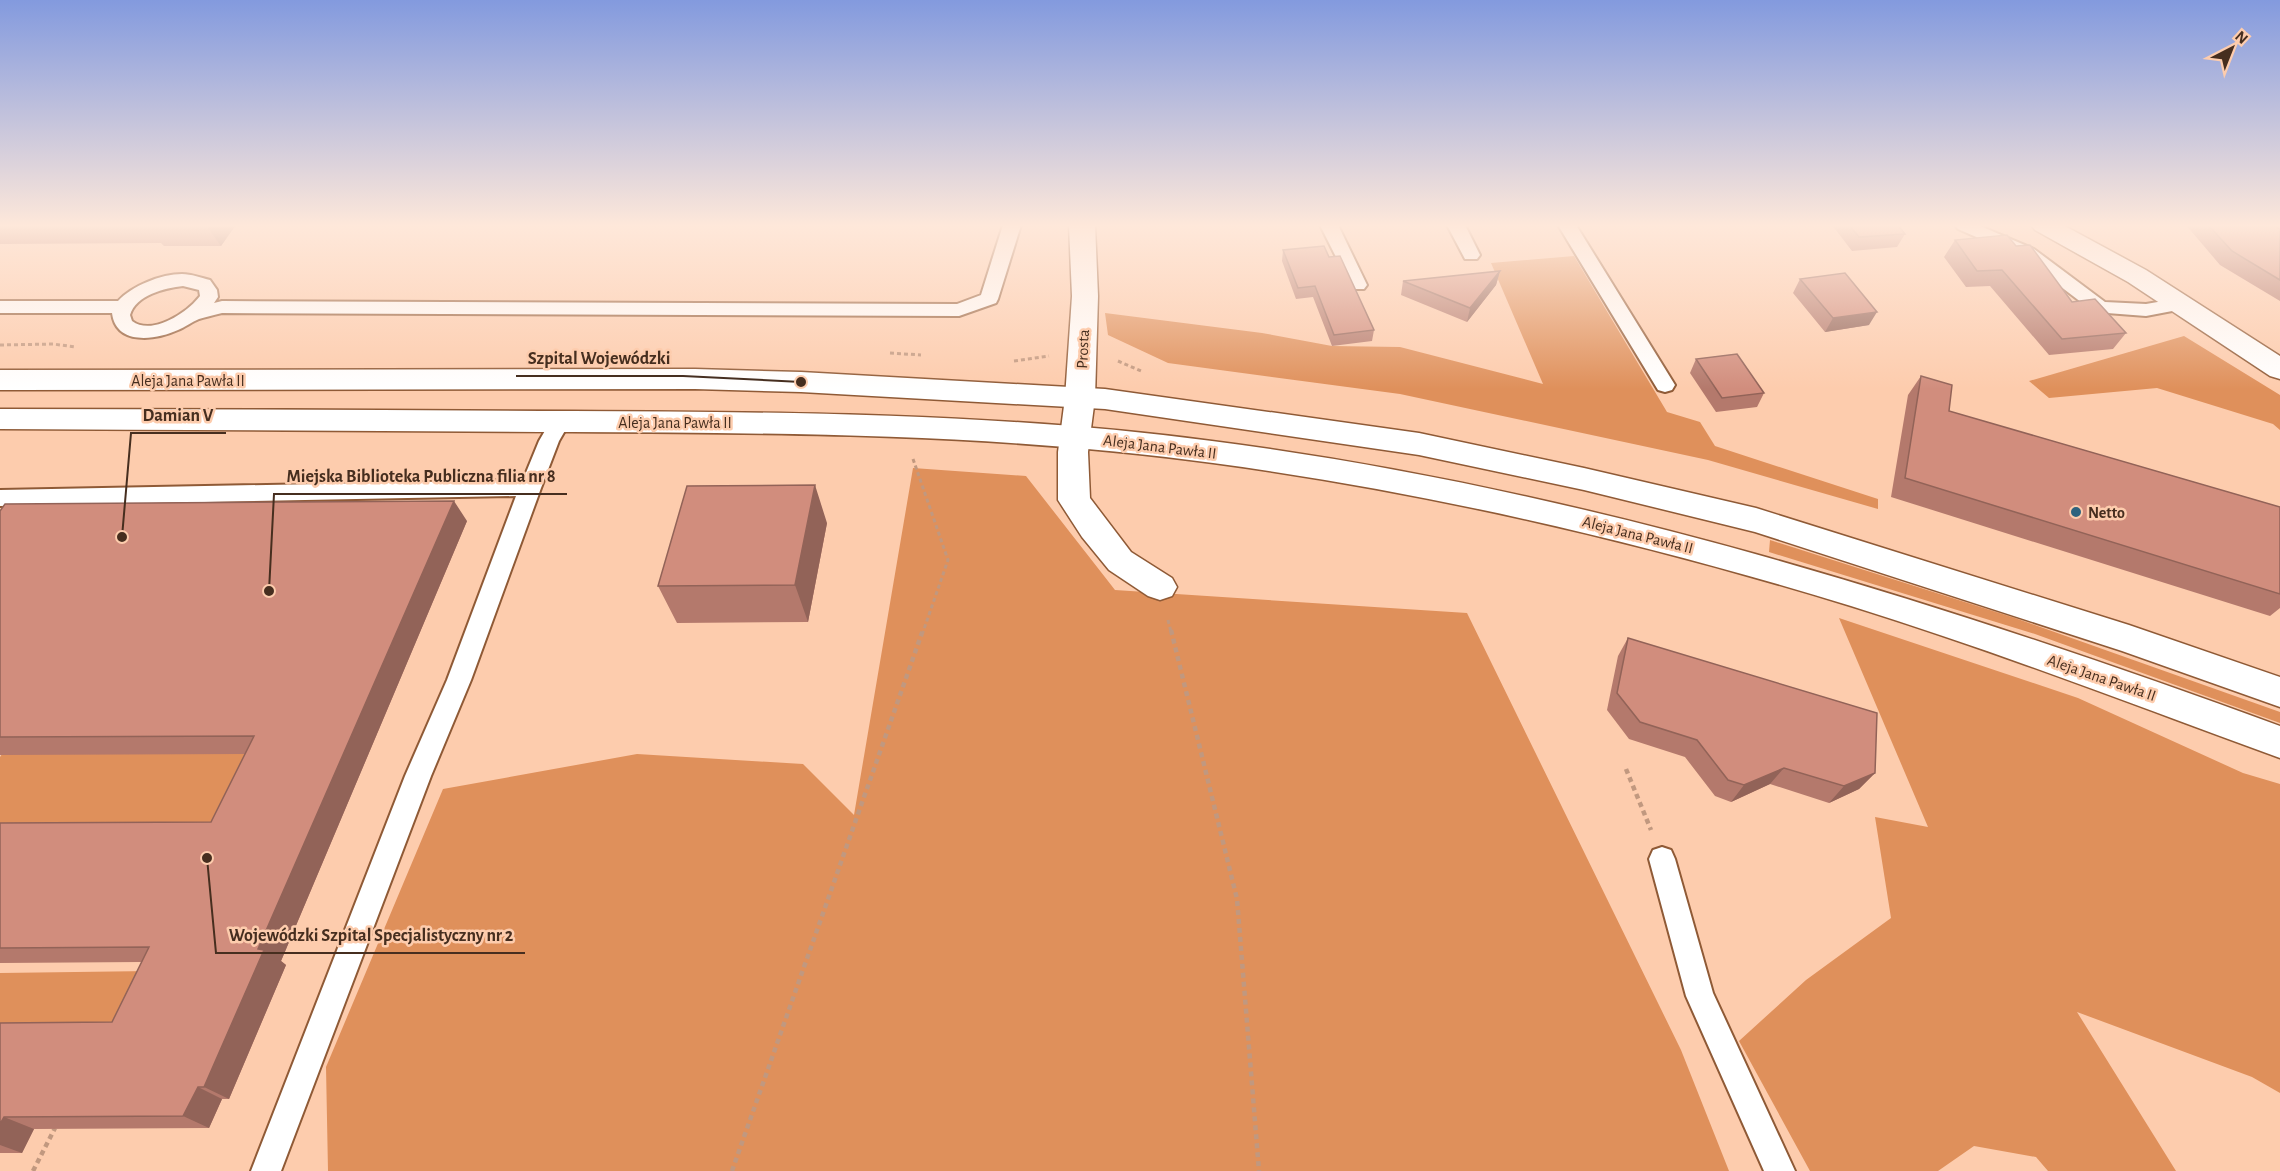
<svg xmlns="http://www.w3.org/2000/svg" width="2280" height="1171" font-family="'Alegreya Sans',sans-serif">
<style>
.green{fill:#df905b}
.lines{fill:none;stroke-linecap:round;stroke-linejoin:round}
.service-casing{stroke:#8f5a36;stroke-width:4}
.minor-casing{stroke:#8f5a36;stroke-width:3}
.tertiary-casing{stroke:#8f5a36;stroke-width:3}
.secondary-casing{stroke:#8f5a36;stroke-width:3}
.path-far1{stroke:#c1987f;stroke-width:3;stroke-dasharray:4 3;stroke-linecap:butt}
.path{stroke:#c1987f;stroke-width:4.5;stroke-dasharray:5 4;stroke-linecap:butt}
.service{fill:#fff;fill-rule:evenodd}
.minor{fill:#fff;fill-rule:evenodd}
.tertiary{fill:#fff;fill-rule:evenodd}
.secondary{fill:#fff;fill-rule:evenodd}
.wall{fill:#b4796c}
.shaded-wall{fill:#926358}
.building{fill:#d18d7d;stroke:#926358;stroke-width:1.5}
.poi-dot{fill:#2d627e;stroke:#fdccad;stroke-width:2}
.labels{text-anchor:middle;stroke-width:5;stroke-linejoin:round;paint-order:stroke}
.street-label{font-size:16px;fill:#462e1f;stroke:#fdccad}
.poi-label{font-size:16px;font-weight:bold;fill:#462e1f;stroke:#fdccad;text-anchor:start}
.leader{fill:none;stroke:#462e1f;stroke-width:2}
.callout-dot{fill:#462e1f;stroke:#fdccad;stroke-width:2}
.callout-label{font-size:18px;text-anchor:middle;font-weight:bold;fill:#462e1f;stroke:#fdccad;stroke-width:5;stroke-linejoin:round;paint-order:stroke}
</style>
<rect width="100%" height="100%" fill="#fdccad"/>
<path class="green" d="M 1574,256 L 1667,412 L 1700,422 L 1715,446 L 1878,499 L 1878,509 L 1708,460 L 1400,394 L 1168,363 L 1108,335 L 1105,313 L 1262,333 L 1332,346 L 1400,347 L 1543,384 L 1491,263 Z
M 2184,336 L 2280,395 L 2280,430 L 2273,424 L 2157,388 L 2049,398 L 2029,381 Z
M 913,468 L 1026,476 L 1115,590 L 1467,613 L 1681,1050 L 1729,1171 L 328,1171 L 326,1067 L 443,789 L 637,754 L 803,764 L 854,815 Z
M 1770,540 L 2015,618 L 2280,712 L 2280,723 L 2035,634 L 1769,552 Z
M 1839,618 L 2078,698 L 2243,773 L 2280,784 L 2280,1093 L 2252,1077 L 2077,1012 L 2176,1171 L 2048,1171 L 2036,1157 L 1974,1146 L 1938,1171 L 1810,1171 L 1739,1041 L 1806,980 L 1891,918 L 1875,817 L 1928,827 Z
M 295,753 L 247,864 L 0,844 L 0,757 L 2,754 Z
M 151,971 L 161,1043 L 0,1044 L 0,973 Z"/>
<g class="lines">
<defs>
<path id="service" d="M 1003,225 L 1021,225 L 998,299 L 996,303 L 959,316 L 222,313 C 214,315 206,317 199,319 C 192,322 185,327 178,330 C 156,340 116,346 112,313 L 0,313 L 0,301 L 118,301 C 132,286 161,274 182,274 C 191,274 202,278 210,280 L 217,290 L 218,297 L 214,303 L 222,301 L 957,304 L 981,295 ZM 183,286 L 199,290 L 200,296 C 187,313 152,336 132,321 L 130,315 C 136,295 165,288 183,286 Z
M 1320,225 L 1338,225 L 1367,285 L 1364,289 L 1352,289 Z
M 1447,225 L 1465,225 L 1480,255 L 1477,259 L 1465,259 Z
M 1558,225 L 1576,225 L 1675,385 L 1672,390 L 1665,392 L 1658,390 Z
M 1955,225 L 1978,225 L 2034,249 L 2105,302 L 2146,304 L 2181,298 L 2188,300 L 2190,304 L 2188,308 L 2146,316 L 2094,312 L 2022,257 L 1958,229 Z
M 560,415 L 567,417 L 570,422 L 559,441 L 541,488 L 471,680 L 431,776 L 281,1171 L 251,1171 L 405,776 L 447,680 L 516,496 L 0,506 L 0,490 L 523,480 L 539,441 L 553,417 Z
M 1662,847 L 1671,850 L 1675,859 L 1713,993 L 1795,1171 L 1764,1171 L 1686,996 L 1649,859 L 1653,850 Z"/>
<path id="minor" d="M 1069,225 L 1095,225 L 1098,296 L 1095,398 L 1088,452 L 1090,498 L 1131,552 L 1172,578 L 1177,587 L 1172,596 L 1160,600 L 1148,596 L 1109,570 L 1082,537 L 1058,500 L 1058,452 L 1065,398 L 1072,296 Z"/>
<path id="tertiary" d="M 695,369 L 801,372 L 1105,389 L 1419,433 L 1584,468 L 1756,508 L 2129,625 L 2280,677 L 2280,707 L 2122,651 L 1755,532 L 1584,490 L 1419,455 L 1105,409 L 801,392 L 695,389 L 0,390 L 0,370 Z
M 0,409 C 191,409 381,410 572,411 C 785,412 1000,413 1212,441 C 1579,488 1933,599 2280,726 L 2280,758 C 2137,706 1996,651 1851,606 C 1642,542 1429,492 1213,463 C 1001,434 786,433 572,432 C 381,431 191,430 0,429 Z"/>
<path id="secondary" d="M 2031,225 L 2063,225 L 2146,270 L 2280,356 L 2280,379 L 2270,376 L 2128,282 L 2035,230 Z"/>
</defs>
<use href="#service" class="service-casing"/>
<use href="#minor" class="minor-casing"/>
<use href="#tertiary" class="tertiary-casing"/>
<use href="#secondary" class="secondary-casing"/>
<path class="path-far1" d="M 0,345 L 53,344 L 76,347
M 890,353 L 921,355
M 1014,361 L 1049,356
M 1118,361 L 1141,371
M 913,459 L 948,560 L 923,632
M 1168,620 L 1171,632"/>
<path class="path" d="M 1171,630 L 1237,899 L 1259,1171
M 1626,769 L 1651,830
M 33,1171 L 55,1128
M 732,1171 L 923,630"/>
<use href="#service" class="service"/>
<use href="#minor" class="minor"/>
<use href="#tertiary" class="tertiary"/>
<use href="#secondary" class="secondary"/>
</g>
<path class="wall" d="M 0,225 L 339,225 L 338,226 L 235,226 L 221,246 L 164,246 L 161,243 L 0,244 Z
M 1832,225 L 1898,225 L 1905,234 L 1897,247 L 1852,251 Z
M 2186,225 L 2273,225 L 2280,229 L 2280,301 L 2220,265 Z
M 1955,240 L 2016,246 L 2072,302 L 2126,333 L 2113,349 L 2049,355 L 1990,286 L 1966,287 L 1944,257 Z
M 1283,250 L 1329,257 L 1374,330 L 1372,341 L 1332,346 L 1313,297 L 1296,299 L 1282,261 Z
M 1500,271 L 1496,285 L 1467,322 L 1401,295 L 1403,281 Z
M 1800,279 L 1869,325 L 1825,332 L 1793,293 Z
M 1696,359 L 1764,393 L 1757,407 L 1716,412 L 1690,373 Z
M 1921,376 L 1949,411 L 2280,507 L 2280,608 L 2270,616 L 1891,497 L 1908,395 Z
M 0,511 L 467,521 L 281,961 L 286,965 L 229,1099 L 222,1099 L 209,1128 L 34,1129 L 22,1153 L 0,1153 L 0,1023 L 112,1022 L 142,962 L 0,963 L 0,823 L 211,822 L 245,754 L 0,755 Z
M 827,523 L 808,622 L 677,623 L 658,586 Z
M 1628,638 L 1875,773 L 1859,789 L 1829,803 L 1770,784 L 1731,802 L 1715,796 L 1685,757 L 1629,739 L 1607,710 L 1618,656 Z"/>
<path class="shaded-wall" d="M 206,225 L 234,225 L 235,226 L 221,246 Z
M 1500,271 L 1496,285 L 1467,322 L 1470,308 Z
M 1877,312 L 1869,325 L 1825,332 L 1833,318 Z
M 815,485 L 827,523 L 808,622 L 795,585 Z
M 454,501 L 467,521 L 281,961 L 286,965 L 229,1099 L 204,1087 L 258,949 Z
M 1784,768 L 1770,784 L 1731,802 L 1744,785 Z
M 1875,773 L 1859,789 L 1829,803 L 1844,786 Z
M 198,1087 L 222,1099 L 209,1128 L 183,1116 Z
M 4,1117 L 34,1129 L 22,1153 L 0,1145 L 0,1124 Z"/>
<path class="building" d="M 1849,225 L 1898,225 L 1905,234 L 1859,237 Z
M 2208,225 L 2273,225 L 2280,229 L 2280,280 L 2232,251 Z
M 2007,235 L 2016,246 L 2030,245 L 2072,302 L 2095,299 L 2126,333 L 2062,339 L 2002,270 L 1977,271 L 1955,240 Z
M 1324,246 L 1329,257 L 1340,256 L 1374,330 L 1334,335 L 1315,286 L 1298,288 L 1283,250 Z
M 1500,271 L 1470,308 L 1403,281 Z
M 1845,273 L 1877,312 L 1833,318 L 1800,279 Z
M 1737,354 L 1764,393 L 1722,398 L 1696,359 Z
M 1921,376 L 1952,385 L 1949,411 L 2280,507 L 2280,594 L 1905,478 Z
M 815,485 L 795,585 L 658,586 L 687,486 Z
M 454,501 L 258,949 L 264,950 L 204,1087 L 198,1087 L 183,1116 L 4,1117 L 0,1124 L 0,1023 L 112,1022 L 149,947 L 0,948 L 0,823 L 211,822 L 254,736 L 0,737 L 0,511 L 5,504 Z
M 1628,638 L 1877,713 L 1875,773 L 1844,786 L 1784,768 L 1744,785 L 1728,780 L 1697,740 L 1640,722 L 1617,693 Z"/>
<linearGradient id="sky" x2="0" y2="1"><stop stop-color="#839ade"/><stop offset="0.58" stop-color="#fee8da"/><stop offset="1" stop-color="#fee8da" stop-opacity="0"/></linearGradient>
<rect width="2280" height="389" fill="url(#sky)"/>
<circle class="poi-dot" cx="2076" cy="512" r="6"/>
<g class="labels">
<g class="street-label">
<text transform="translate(1082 349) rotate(-87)" y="6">Prosta</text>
<text x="188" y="386">Aleja Jana Pawła II</text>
<text x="675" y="428">Aleja Jana Pawła II</text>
<text transform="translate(1160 446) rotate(7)" y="6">Aleja Jana Pawła II</text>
<text transform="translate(1638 534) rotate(14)" y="6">Aleja Jana Pawła II</text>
<text transform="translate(2102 677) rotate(19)" y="6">Aleja Jana Pawła II</text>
</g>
<g class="poi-label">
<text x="2088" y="518">Netto</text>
</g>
</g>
<path class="leader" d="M801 382L683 376H516M122 537L131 433H226M269 591L274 494H567M207 858L216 953H525"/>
<g class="callout-dot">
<circle cx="801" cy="382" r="6"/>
<circle cx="122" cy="537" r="6"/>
<circle cx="269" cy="591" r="6"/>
<circle cx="207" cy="858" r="6"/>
</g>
<g class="callout-label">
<text x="599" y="364">Szpital Wojewódzki</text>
<text x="178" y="421">Damian V</text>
<text x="421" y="482">Miejska Biblioteka Publiczna filia nr 8</text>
<text x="371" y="941">Wojewódzki Szpital Specjalistyczny nr 2</text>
</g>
<g transform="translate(2232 48) rotate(42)" stroke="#fdccad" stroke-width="4.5" paint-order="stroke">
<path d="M0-4.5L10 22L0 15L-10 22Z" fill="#462e1f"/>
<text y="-9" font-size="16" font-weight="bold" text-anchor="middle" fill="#462e1f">N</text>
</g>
</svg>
